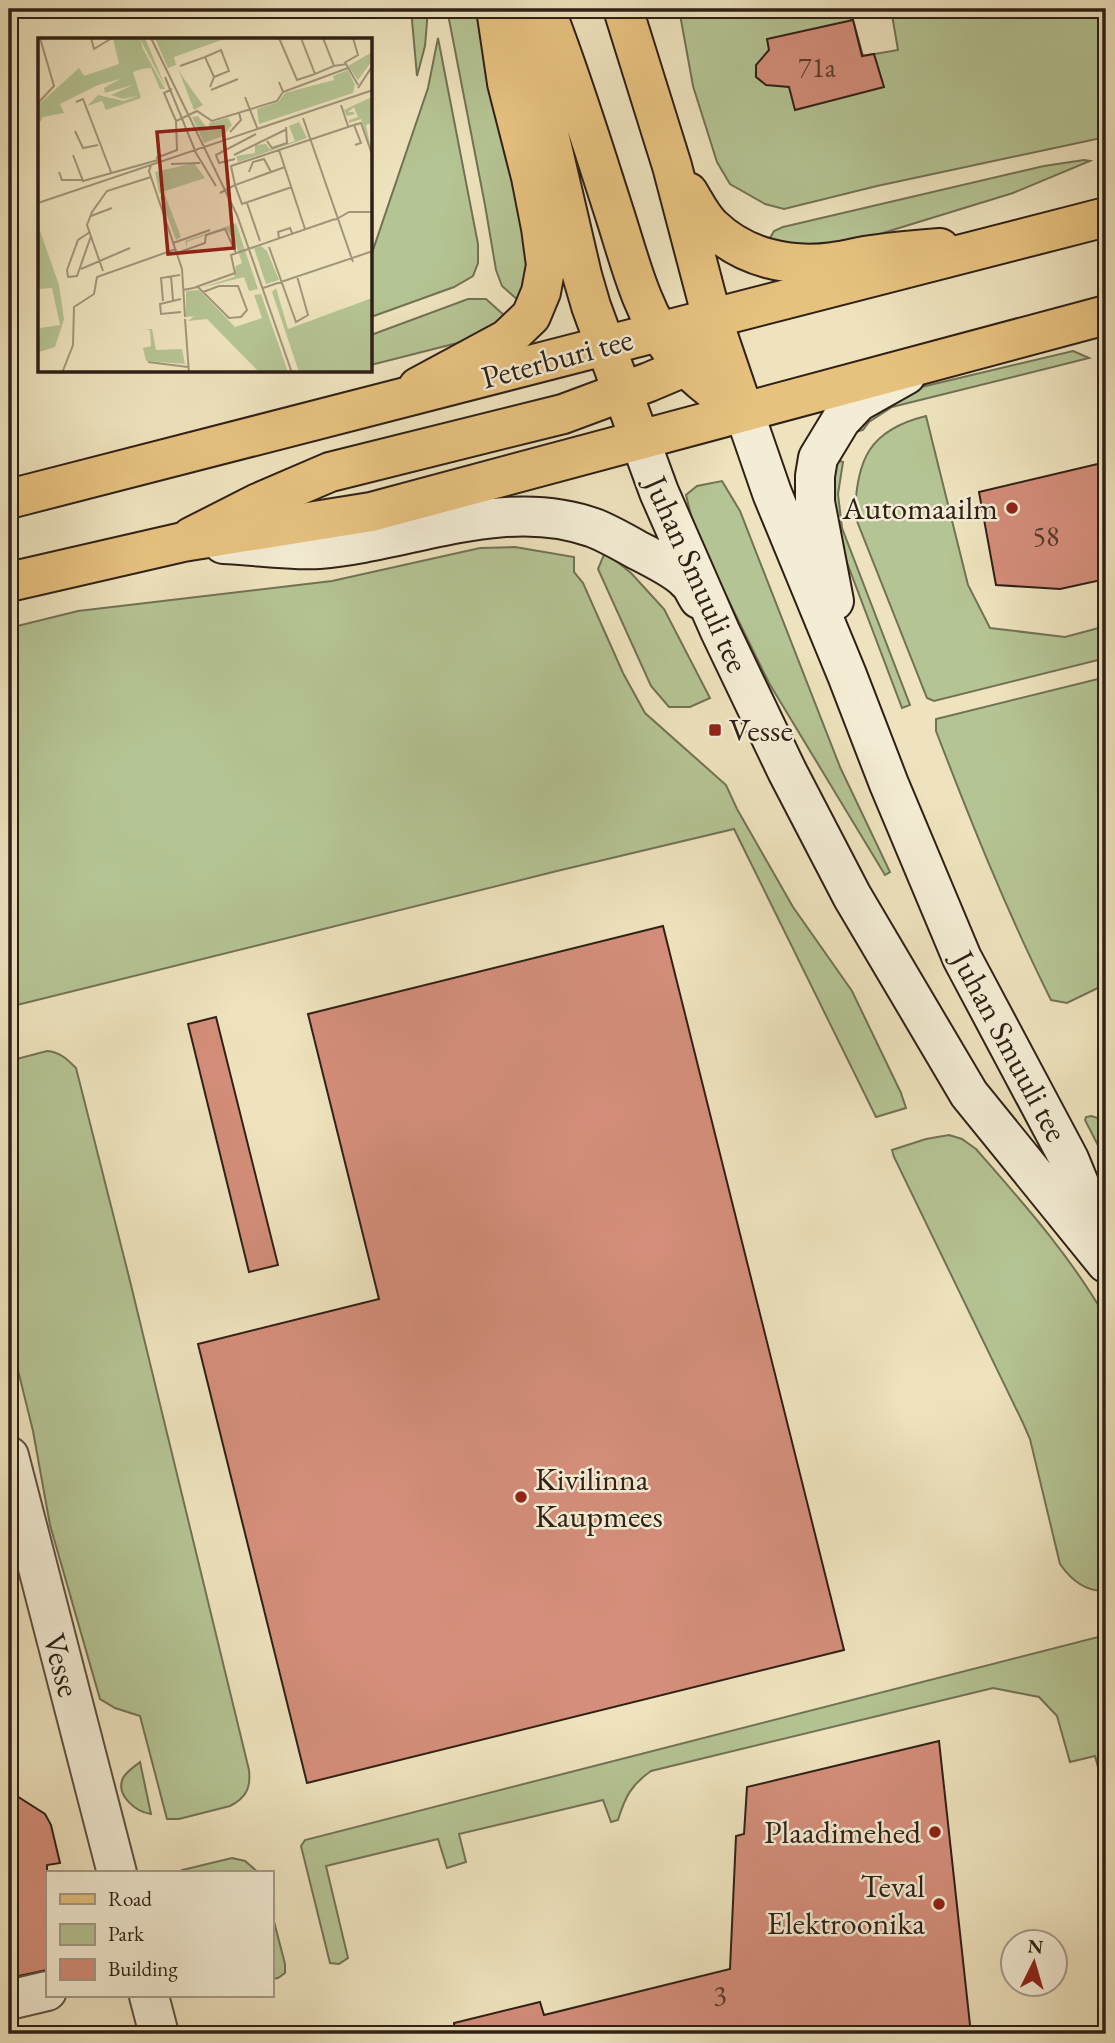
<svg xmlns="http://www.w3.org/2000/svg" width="1115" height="2043" font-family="'EB Garamond',serif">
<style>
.green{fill:#b5c494;stroke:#727255;stroke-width:2}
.building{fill:#d48e7b;stroke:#2f2016;stroke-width:2}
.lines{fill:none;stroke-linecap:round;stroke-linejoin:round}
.street-casing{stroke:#5f5140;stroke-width:42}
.secondary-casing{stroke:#2f2016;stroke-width:42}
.primary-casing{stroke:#2f2016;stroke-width:42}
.highway-casing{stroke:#2f2016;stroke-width:42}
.street{stroke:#f4edd5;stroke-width:38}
.secondary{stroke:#f4edd5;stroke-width:38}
.primary{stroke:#e7c27f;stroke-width:38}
.highway{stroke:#e7c27f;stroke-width:38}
.poi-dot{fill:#8f2418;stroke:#f4edd5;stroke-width:2.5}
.labels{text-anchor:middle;stroke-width:5;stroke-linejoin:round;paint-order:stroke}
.number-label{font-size:28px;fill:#583c2f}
.street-label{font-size:32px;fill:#2f2016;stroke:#f4edd5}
.poi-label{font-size:32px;fill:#2f2016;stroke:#f4edd5;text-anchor:end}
.inset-road{fill:none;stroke:#a2957b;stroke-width:2}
.view{fill:#8f2418;fill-opacity:0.15;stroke:#8f2418;stroke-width:3.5}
.inset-edge{fill:none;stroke:#2f2016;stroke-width:3.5}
</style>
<rect width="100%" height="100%" fill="#eee3be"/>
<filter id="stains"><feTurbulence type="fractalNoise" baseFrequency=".00286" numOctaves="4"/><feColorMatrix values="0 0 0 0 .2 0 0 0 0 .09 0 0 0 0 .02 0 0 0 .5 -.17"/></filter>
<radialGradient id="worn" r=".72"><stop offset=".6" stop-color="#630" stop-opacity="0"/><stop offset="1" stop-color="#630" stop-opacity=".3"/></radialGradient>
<path class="green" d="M 411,9 L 428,9 L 425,46 L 417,76 Z
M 447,9 L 475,9 L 530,236 L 530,258 L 519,301 L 502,286 L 496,270 L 485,205 Z
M 679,9 L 834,9 L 853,20 L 863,56 L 898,50 L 891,9 L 1106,9 L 1106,93 L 1103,94 L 1106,111 L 1106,137 L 877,186 L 784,209 L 765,204 L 730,184 L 717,162 L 693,86 Z
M 438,38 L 478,244 L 478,263 L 473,276 L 454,287 L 371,317 L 371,256 L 428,88 Z
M 1084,160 L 1090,161 L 1013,193 L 873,236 L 812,250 L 766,245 L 774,231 L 783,227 L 1044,166 Z
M 468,299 L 486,299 L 505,316 L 491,328 L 473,339 L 371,365 L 371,335 Z
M 1073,351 L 1089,358 L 892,407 L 869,422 L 863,430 L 856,432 L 866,411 L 913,389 Z
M 926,416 L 968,585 L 990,628 L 1065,637 L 1106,626 L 1106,658 L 934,701 L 927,698 L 855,516 C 856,460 869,430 926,416 Z
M 836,460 L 843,462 L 838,494 L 842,528 L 910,705 L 902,708 L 832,523 L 832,475 Z
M 722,481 L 740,511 L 840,767 L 890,872 L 885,875 L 769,683 L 695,532 L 686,495 L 697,486 Z
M 515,547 L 574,557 L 574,572 L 583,583 L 623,673 L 645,713 L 726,785 L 737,809 L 793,907 L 852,991 L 901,1093 L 906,1108 L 876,1117 L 734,829 L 557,871 L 9,1007 L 9,628 L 78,611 L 332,581 L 480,548 Z
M 605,552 L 631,573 L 664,609 L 710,698 L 690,707 L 669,707 L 651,686 L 598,569 Z
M 1106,677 L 1106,984 L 1067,1003 L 1051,1000 C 1007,912 971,822 936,731 L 936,719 Z
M 47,1051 C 60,1052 67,1059 76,1068 L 129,1277 L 249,1770 C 251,1788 246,1798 230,1806 L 179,1819 L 167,1819 L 140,1716 L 115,1708 L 100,1699 L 50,1525 L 33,1431 L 9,1334 L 9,1061 Z
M 1091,1116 L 1098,1118 L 1106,1128 L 1106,1161 L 1085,1120 L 1086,1117 Z
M 949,1135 L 962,1139 L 976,1149 C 1024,1204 1069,1254 1106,1318 L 1106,1591 C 1085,1592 1071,1580 1060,1564 L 1030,1439 L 1023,1423 L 894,1157 L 892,1150 L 926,1139 Z
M 1106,1635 L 1106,1796 L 1095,1756 L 1070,1762 L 1057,1716 L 1039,1697 L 993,1688 L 651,1771 C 631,1785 625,1797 618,1820 L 611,1822 L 603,1800 L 459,1834 L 466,1862 L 447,1868 L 438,1839 L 326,1866 L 348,1958 L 339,1964 L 330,1963 L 301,1846 L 305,1840 Z
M 140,1762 L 151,1814 C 136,1812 115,1795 123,1778 C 127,1771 134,1767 140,1762 Z
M 232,1858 L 245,1861 L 259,1873 L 182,1873 L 182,1870 Z
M 271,1910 L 285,1964 L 285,1973 L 278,1978 L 271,1979 Z"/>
<path class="building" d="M 853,20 L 862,56 L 874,54 L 884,87 L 795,110 L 789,87 L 766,85 L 756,77 L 756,65 L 769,50 L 767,39 Z
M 1106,462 L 1106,579 L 1060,589 L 996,585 L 979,492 Z
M 663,926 L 844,1650 L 307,1783 L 198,1344 L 379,1299 L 308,1014 Z
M 216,1017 L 278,1265 L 249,1272 L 188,1024 Z
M 939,1741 L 971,2034 L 455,2034 L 454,2023 L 540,2002 L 544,2015 L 730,1969 L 736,1836 L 744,1834 L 747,1787 Z
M 9,1791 L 45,1814 L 51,1825 L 60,1863 L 47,1865 L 47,1970 L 9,1978 Z"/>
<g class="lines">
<defs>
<path id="street" d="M 9,1456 L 117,1873
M 149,1996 L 159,2034
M 9,2000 L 47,1991"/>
<path id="secondary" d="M 744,412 L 772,493 L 847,675 L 889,784 L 962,958 L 1069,1159 L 1102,1239
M 640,440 L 659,492 L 720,631 L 787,771 L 852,896 L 969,1094 L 1106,1263
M 223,544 C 253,545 291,551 319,549 C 409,542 504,495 594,528 C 609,534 623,542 637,550 C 651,557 677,570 687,581 C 692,585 695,593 699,599
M 834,601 L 815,502 L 815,476 L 818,458 L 841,420 L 858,402 L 906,375"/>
<path id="primary" d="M 520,9 L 582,275 L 591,306 L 640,440
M 545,9 C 571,75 592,144 614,212 C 629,258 641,311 671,350 C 691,375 717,395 744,412
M 623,9 L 672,166 L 712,318 L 744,412
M 688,192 C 695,203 702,218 712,227 C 744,258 790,268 833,262 C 844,261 854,258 865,256 C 890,252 915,250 940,248
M 418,387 L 507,339 L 531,316 L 541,292 L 546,265 L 541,228 L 531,177 L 507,83 L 496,9
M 191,537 L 258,503 L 330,472 L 563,414 L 649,382 L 687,366 L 705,354 L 712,342 L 712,318"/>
<path id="highway" d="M 9,499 L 1106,217
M 9,582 L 183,542 L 371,512 L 1106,315"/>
</defs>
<use href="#street" class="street-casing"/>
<use href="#secondary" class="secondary-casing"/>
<use href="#primary" class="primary-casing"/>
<use href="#highway" class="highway-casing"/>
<use href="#street" class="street"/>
<use href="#secondary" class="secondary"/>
<use href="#primary" class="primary"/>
<use href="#highway" class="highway"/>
</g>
<g class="poi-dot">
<circle cx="1012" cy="508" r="7"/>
<rect x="708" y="723" width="14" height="14" rx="3.5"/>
<circle cx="521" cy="1497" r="7"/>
<circle cx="935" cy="1832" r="7"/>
<circle cx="939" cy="1904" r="7"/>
</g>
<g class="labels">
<g class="number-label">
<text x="817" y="77">71a</text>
<text x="1046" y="546">58</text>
<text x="720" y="2005">3</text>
</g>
<g class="street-label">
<text transform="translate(557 358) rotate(-15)" y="11">Peterburi tee</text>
<text transform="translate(697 574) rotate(66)" y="11">Juhan Smuuli tee</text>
<text transform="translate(1010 1046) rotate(62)" y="11">Juhan Smuuli tee</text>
<text transform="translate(62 1665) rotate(75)" y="11">Vesse</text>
</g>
<g class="poi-label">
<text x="998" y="519">Automaailm</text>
<text x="729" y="741" text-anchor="start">Vesse</text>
<text x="535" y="1490" text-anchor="start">Kivilinna<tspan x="535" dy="37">Kaupmees</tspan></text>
<text x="921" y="1843">Plaadimehed</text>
<text x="925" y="1897">Teval<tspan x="925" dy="37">Elektroonika</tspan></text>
</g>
</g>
<g transform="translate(38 38)">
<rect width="334" height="334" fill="#eee3be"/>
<path d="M 75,0 L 107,0 L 128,50 L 102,1 L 105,11 L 127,51 L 122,51 L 113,30 L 104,31 L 95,34 L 103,60 L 68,72 L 64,63 L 49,68 L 60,57 L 86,63 L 99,58 L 85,61 L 73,57 L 95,47 L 67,55 L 66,50 L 82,41 L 60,47 L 22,66 L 26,75 L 5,79 L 0,88 L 0,67 L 41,30 L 46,38 L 81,26 ZM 117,0 L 189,0 L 136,19 L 138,27 L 130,30 ZM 334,14 L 334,23 L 320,42 L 310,28 ZM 139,28 L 144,38 L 165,67 L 156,72 ZM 310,32 L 317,47 L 315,55 L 221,86 L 219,71 L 240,64 L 247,55 L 296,42 L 295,38 ZM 334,59 L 334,85 L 328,87 L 334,116 L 323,81 L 311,85 L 311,82 L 320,79 L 316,69 L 310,74 L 315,74 L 317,76 L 309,78 L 306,72 ZM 160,78 L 171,93 L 171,85 L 190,80 L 194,87 L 185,98 L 166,105 L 154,79 ZM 261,84 L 269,100 L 200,124 L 198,118 L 217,115 L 217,107 L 228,106 L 232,111 L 257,103 L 251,88 ZM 156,125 L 179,156 L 167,140 L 121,155 L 117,134 ZM 127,157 L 143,199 L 138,202 L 122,159 ZM 198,185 L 220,251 L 211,253 L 206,239 L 162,250 L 196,239 L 198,228 L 204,225 L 197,204 L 187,190 L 149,204 L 149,210 L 147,203 ZM 0,187 L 21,247 L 26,281 L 17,309 L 1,314 L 2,290 L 22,287 L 14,250 L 0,251 ZM 223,208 L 229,213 L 241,242 L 228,246 L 216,210 ZM 238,250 L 250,291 L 334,260 L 334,334 L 261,334 L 234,254 ZM 161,252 L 197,289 L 224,280 L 216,257 L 223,256 L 250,334 L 221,334 L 169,281 L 150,283 L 156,278 L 148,279 L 148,253 ZM 107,291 L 114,291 L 118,312 L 144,311 L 147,326 L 108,323 L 105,310 L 113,308 L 112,292 Z" fill="#b5c494"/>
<path class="inset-road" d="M 53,0 L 56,11 L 74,0M 113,0 L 199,177 L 254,335M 241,0 L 259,42 L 277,36M 263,0 L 277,36 L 296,28 L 285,0M 167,19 L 183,12 L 191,33 L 176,39M 306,25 L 320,17 L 315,0M 142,28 L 167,19 L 176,39 L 172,49M 296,28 L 308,26 L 320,47M 127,39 L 158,115 L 178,148M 320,50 L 335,27M 134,51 L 126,55 L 138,83M 173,52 L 200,41M 245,54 L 310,30M 207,59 L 220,92M 38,64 L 45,61 L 73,134M 0,65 L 16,48 L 2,0M 303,67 L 310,88M 265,80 L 315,224M 316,87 L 323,85 L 335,119M 37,93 L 45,110 L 60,107M 192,94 L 203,82 L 201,75M 229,103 L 234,110 L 249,105 L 248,89M 241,112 L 267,191M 35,117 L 45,143 L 120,122M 196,117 L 249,91M 118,120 L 139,112 L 138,83 L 159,73 L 174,83 L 239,63 L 245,54 L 241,44M 197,121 L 181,125 L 178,117 L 218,96M 133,126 L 162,125M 113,127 L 111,133 L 144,231 L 147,279M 247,129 L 197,147 L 204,166 L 254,149M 21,134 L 24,142 L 44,142M 211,134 L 215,124 L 226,121 L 233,134M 182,155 L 197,147 L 193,128 L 316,87 L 323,105 L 317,107M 0,165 L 335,52M 209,165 L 222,203M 53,178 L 74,170M 297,182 L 311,174 L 335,174M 52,194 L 40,202 L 29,232 L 30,239 L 39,238 L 53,198M 241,200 L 240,194 L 252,190 L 254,195M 135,205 L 172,192M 231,209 L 258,284 L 270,277 L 259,238M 139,215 L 167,205 L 168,197 L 187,191 L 198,215M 43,231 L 92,210M 65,233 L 49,187 L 54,174 L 69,153 L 113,139M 133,238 L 135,262M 158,249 L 197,235 L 193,217 L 297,181M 225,250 L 335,213M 145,252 L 160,249 L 191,280 L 203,279 L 209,272 L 200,248 L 181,248 L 165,254M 125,263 L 123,240 L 142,237M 143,274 L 123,276 L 122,266 L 143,261M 147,281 L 151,335M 110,324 L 150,329M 24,335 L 35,307 L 36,269 L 56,256 L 59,239 L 138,211"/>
<path class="view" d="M 185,89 L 196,210 L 130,216 L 119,94 Z"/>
<rect width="334" height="334" class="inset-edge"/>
</g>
<rect width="1115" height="2043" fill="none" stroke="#eee3be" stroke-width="35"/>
<rect x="10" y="10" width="1094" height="2022" fill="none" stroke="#2f2016" stroke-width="3.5"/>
<rect x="18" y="18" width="1080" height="2008" fill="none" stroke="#2f2016" stroke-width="2"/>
<rect x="46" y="1871" width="228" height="126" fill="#f4edd5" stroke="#a59b89" stroke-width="2"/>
<rect x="60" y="1894" width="35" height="10" fill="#e7c27f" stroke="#a59b89" stroke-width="2"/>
<text x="108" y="1906" font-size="21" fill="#2f2016">Road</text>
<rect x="60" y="1924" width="35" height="21" fill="#b5c494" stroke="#a59b89" stroke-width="2"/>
<text x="108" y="1941" font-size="21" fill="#2f2016">Park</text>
<rect x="60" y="1959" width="35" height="21" fill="#d48e7b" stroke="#a59b89" stroke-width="2"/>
<text x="108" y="1976" font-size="21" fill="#2f2016">Building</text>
<g transform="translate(1034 1963) rotate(5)"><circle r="33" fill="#f4edd5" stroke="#a59b89" stroke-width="2"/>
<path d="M0-5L12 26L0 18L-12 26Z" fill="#8f2418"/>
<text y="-10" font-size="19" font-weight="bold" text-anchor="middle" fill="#2f2016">N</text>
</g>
<rect width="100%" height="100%" filter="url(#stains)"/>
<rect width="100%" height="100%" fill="url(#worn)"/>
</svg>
